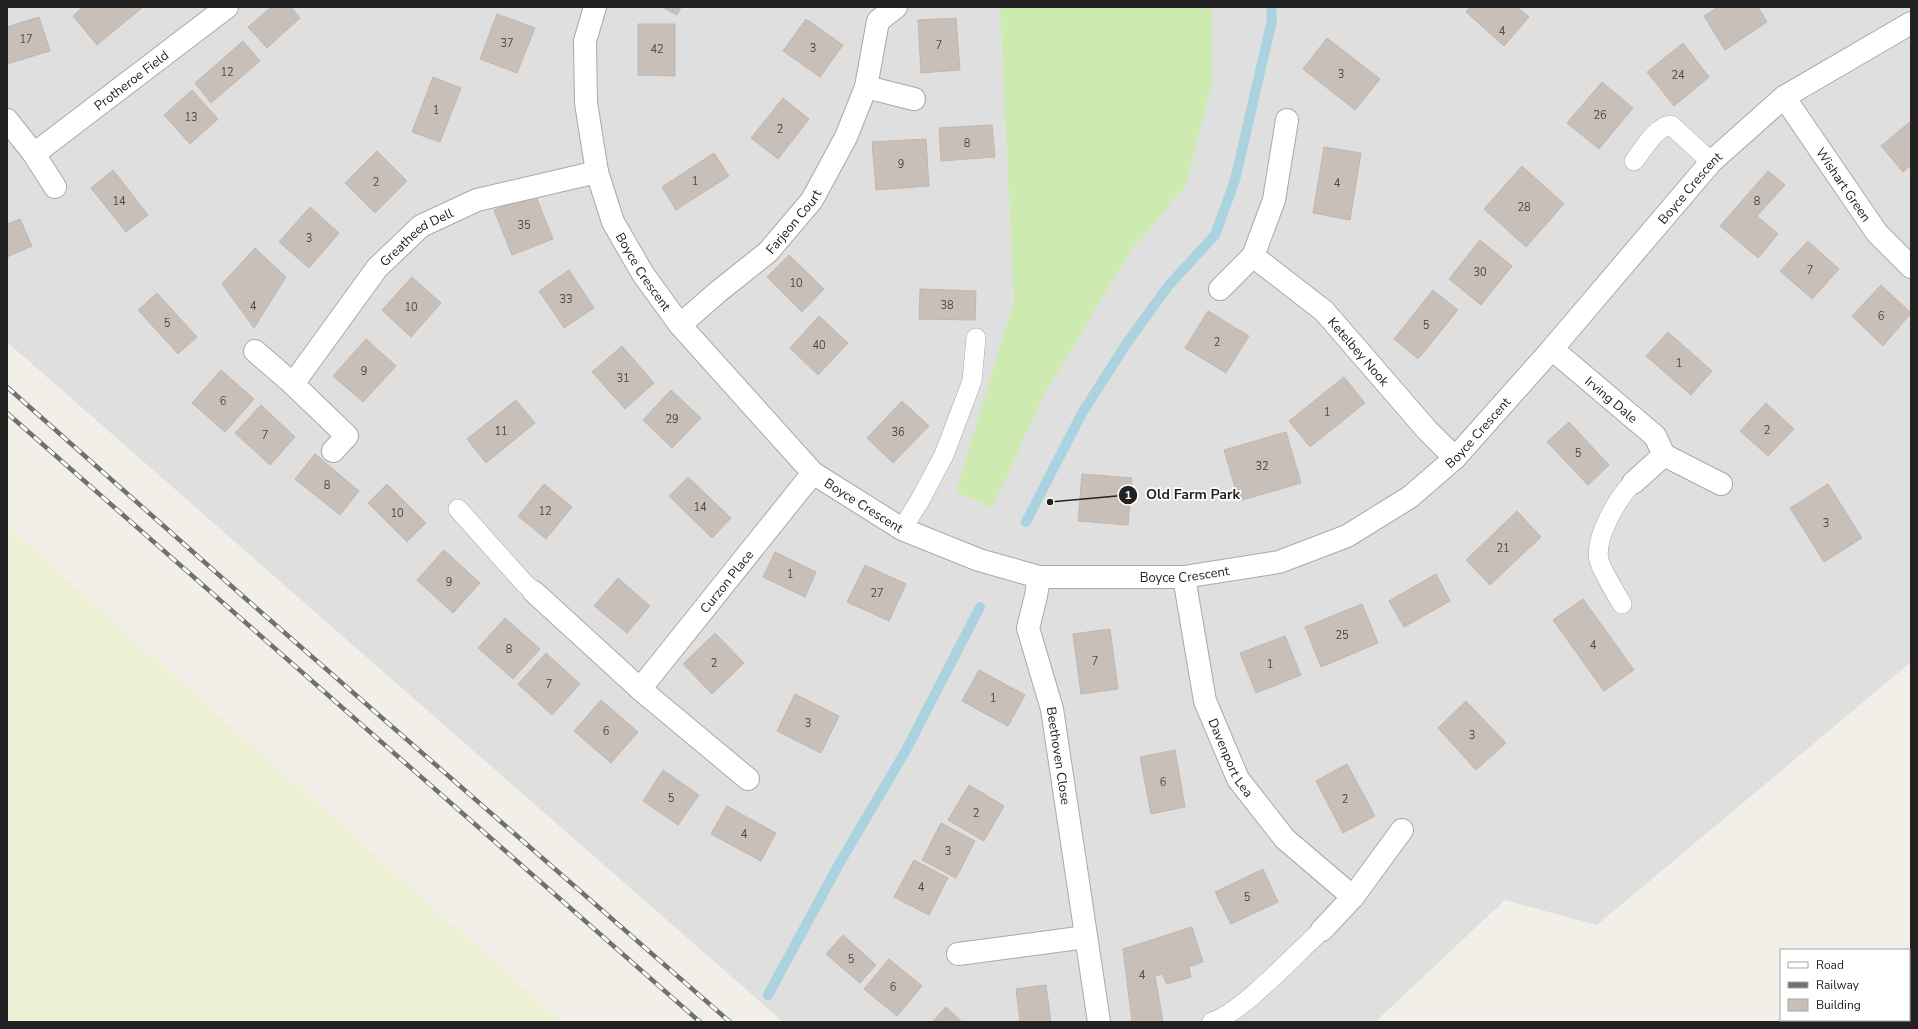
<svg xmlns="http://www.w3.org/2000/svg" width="1918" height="1029" font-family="'Nunito Sans',sans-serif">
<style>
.residential{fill:#e0dfdf}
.farmland{fill:#eef0d5}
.grass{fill:#cdebb0}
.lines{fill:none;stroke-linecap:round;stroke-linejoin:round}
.stream{stroke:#aad3df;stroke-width:10}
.building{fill:#c7bfb8;stroke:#c4b6ab}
.lane-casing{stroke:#a9a9a9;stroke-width:20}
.street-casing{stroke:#a9a9a9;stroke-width:24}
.lane{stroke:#fff;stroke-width:19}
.street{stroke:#fff;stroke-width:22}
.rail-casing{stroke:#707070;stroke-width:4.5}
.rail{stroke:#fff;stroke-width:3;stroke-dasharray:9;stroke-linecap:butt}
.labels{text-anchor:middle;stroke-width:3.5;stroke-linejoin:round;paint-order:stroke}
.number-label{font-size:11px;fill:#4b4948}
.street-label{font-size:13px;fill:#222;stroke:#fff}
.leader{fill:none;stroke:#222;stroke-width:1.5}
.callout-dot{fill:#222;stroke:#fff;stroke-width:1.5}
.mark-label{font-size:12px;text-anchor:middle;font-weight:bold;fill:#fff}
.callout-label{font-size:14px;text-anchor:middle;font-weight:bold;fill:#222;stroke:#fff;stroke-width:3.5;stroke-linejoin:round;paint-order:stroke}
</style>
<rect width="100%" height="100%" fill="#f2efe9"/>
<path class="residential" d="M 7,7 L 1911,7 L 1911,662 L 1597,925 L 1505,900 L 1375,1022 L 783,1022 L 7,342 Z"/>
<path class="farmland" d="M 7,526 L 562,1022 L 7,1022 Z"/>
<path class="grass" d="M 1000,7 L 1212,7 L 1212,83 L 1186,185 L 1128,255 L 1043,397 L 992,508 L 956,491 L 1014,301 Z"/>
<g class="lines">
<path class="stream" d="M 1026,522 L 1082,413 L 1127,343 L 1169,285 L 1215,235 L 1235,180 L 1272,20 L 1271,7
M 768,995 L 839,864 L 905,752 L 980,607"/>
</g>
<path class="building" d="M 83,7 L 143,7 L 97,45 L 73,16 Z
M 271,7 L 291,7 L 300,18 L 267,48 L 248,27 Z
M 662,7 L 681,7 L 677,15 Z
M 1470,7 L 1517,7 L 1529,17 L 1504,46 L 1466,12 Z
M 1718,7 L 1758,7 L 1767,22 L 1725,50 L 1704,16 Z
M 497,14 L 535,28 L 517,73 L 480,59 Z
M 39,17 L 50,51 L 7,64 L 7,27 Z
M 956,18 L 960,70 L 921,73 L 918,20 Z
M 806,19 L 843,45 L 820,77 L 783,51 Z
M 638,24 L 675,24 L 675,76 L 638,75 Z
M 1327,38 L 1380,79 L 1355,110 L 1303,69 Z
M 243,41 L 260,61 L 211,103 L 195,83 Z
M 1683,43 L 1709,77 L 1674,106 L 1647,72 Z
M 433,77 L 461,88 L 440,142 L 412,132 Z
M 1602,82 L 1633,108 L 1599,149 L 1567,123 Z
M 192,90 L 218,119 L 190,144 L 164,115 Z
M 783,98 L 809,119 L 778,159 L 751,138 Z
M 1911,121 L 1911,165 L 1903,172 L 1881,146 Z
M 992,125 L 995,157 L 941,161 L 939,128 Z
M 926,139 L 929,186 L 876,190 L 872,142 Z
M 1324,147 L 1361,153 L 1350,220 L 1313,213 Z
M 377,151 L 407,181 L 375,213 L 345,183 Z
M 714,153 L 729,176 L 676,210 L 662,187 Z
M 1522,166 L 1564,204 L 1526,247 L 1484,209 Z
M 113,170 L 148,215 L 126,232 L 91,188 Z
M 1768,171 L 1785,185 L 1757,216 L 1778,234 L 1758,258 L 1720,226 Z
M 535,194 L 553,239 L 512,255 L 494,210 Z
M 310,207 L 339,233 L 309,268 L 279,242 Z
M 20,219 L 32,246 L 7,257 L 7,224 Z
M 1480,240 L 1512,266 L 1481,305 L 1449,279 Z
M 1808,241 L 1839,269 L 1812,299 L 1780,271 Z
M 255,248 L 286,277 L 254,328 L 222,284 Z
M 789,255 L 824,289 L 802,312 L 767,277 Z
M 569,270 L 594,308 L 564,328 L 539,291 Z
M 412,277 L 441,303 L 411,337 L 382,310 Z
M 1881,285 L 1911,313 L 1883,346 L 1852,316 Z
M 920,289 L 976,291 L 975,320 L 919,319 Z
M 1433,290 L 1458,310 L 1418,359 L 1394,339 Z
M 157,293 L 197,337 L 178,354 L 138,310 Z
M 1208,311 L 1249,336 L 1226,373 L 1185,348 Z
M 819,316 L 848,343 L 818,375 L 790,348 Z
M 1668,332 L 1712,371 L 1691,395 L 1646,356 Z
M 366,339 L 396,366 L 363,402 L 333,376 Z
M 622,346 L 654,383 L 625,409 L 592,372 Z
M 221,370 L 254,399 L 225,432 L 192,403 Z
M 1344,377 L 1365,403 L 1310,447 L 1289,421 Z
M 671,390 L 701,418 L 672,448 L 643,420 Z
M 516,400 L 535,423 L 486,463 L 467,439 Z
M 902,401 L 929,426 L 893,463 L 867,438 Z
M 1766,403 L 1794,429 L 1768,456 L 1740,431 Z
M 261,405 L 295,437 L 270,465 L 235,433 Z
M 1569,422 L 1609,465 L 1588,485 L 1547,442 Z
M 1286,432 L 1301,483 L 1239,501 L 1224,450 Z
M 315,454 L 359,491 L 340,515 L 295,479 Z
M 1082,474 L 1132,478 L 1128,525 L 1078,521 Z
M 688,477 L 731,518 L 712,538 L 669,496 Z
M 387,484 L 426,523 L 407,542 L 368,503 Z
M 544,484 L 572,507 L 546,539 L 518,516 Z
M 1828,484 L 1862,538 L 1824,562 L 1790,508 Z
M 1517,511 L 1541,537 L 1490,585 L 1466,560 Z
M 444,550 L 480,583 L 453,613 L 417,580 Z
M 775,552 L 816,572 L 805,597 L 763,577 Z
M 865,565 L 906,584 L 889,621 L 847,602 Z
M 1436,574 L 1450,601 L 1404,627 L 1389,601 Z
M 618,578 L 650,606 L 627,633 L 594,606 Z
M 1583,599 L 1634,670 L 1604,691 L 1553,620 Z
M 1362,604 L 1378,643 L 1321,667 L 1305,627 Z
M 505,618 L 540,649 L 513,679 L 478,648 Z
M 1110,629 L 1118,689 L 1081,694 L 1073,634 Z
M 715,633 L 744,663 L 712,694 L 683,664 Z
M 1285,636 L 1301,675 L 1256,693 L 1240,653 Z
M 546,653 L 580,684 L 552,715 L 518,684 Z
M 979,670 L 1025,695 L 1008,726 L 962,701 Z
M 795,694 L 839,716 L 821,753 L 777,731 Z
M 601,700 L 638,732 L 611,763 L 574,731 Z
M 1466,701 L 1506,743 L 1476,770 L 1438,728 Z
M 1175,750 L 1185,807 L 1151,814 L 1140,757 Z
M 1347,764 L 1375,816 L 1343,833 L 1316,781 Z
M 663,770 L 699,795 L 678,825 L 643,801 Z
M 969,785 L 1004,806 L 984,841 L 948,820 Z
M 727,806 L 776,833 L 761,861 L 711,834 Z
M 941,823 L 975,841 L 956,878 L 922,860 Z
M 914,860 L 948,878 L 929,915 L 894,897 Z
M 1263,869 L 1278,902 L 1231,924 L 1215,892 Z
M 1192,927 L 1203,962 L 1189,967 L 1191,977 L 1167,984 L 1162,974 L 1155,976 L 1163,1022 L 1132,1022 L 1123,949 Z
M 843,935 L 876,965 L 860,983 L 826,954 Z
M 889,959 L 922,986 L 897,1016 L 864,989 Z
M 1046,985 L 1051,1022 L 1020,1022 L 1016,989 Z
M 946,1007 L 962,1022 L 932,1022 Z"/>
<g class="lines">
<defs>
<path id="lane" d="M 1634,161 C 1644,149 1655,127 1671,125 L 1711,162
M 458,509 L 524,583 L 534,592
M 902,529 L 919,502 L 944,455 L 972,381 L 976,338
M 1622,604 C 1616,594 1601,569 1599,560 C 1594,538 1618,497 1633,483
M 1212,1022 C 1243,1012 1295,954 1322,930"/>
<g id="street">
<path id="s1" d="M 595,7 L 585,41 L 586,103 L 597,172 L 613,222 L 643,274 L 680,325 L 813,473 L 902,529 L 979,560 L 1039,577 L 1184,577 L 1279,562 L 1347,536 L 1410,497 L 1455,458 L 1552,349 L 1711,162 L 1784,97 L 1911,23"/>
<path d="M 866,87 L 914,99"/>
<path id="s2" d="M 1784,97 L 1877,233 L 1911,267"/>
<path d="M 7,120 L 34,154 L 55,187"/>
<path id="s3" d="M 1287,120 L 1274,200 L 1253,256 L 1324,311 L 1427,430 L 1455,458"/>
<path id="s4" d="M 34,154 L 227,7"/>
<path d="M 1220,289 L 1253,256"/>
<path id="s5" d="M 680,325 L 719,291 L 768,252 L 812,200 L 846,137 L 866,87 L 878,21 L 896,7"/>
<path id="s6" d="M 1552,349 L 1655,436 L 1664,455 L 1721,484"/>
<path d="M 255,351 L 293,384 L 347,436 L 333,451"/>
<path id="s7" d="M 293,384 L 377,268 L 421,226 L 477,200 L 597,172"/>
<path d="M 1633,483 L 1664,455"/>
<path id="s8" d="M 1039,577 L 1036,596 L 1028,628 L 1052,709 L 1099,1022"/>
<path id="s9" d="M 1184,577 L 1205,701 L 1238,779 L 1285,839 L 1353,897"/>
<path d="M 534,592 L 640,689 L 748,779"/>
<path id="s10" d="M 640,689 L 813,473"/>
<path d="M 1322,930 L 1353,897 L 1402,830"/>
<path d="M 958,954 L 1086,937"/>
</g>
</defs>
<use href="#lane" class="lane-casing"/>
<use href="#street" class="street-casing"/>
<use href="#lane" class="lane"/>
<use href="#street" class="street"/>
<defs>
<path id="rail" d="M 7,387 L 246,599 L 730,1022
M 7,413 L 700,1022"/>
</defs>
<use href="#rail" class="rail-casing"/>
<use href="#rail" class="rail"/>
</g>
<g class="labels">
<g class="number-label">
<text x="1502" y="35">4</text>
<text x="26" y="43">17</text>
<text x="507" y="47">37</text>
<text x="939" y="49">7</text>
<text x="813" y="52">3</text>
<text x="657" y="53">42</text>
<text x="227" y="76">12</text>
<text x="1341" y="78">3</text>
<text x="1678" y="79">24</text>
<text x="436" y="114">1</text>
<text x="1600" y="119">26</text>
<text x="191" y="121">13</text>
<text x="780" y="133">2</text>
<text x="967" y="147">8</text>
<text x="901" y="168">9</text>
<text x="695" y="185">1</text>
<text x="376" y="186">2</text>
<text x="1337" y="187">4</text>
<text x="119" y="205">14</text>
<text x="1757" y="205">8</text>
<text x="1524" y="211">28</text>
<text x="524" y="229">35</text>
<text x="309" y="242">3</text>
<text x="1810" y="274">7</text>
<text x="1480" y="276">30</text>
<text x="796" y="287">10</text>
<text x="566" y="303">33</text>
<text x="947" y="309">38</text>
<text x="253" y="310">4</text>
<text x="411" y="311">10</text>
<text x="1881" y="320">6</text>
<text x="167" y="327">5</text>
<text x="1426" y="329">5</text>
<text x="1217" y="346">2</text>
<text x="819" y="349">40</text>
<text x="1679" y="367">1</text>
<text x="364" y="375">9</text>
<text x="623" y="382">31</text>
<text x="223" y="405">6</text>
<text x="1327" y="416">1</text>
<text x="672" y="423">29</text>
<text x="1767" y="434">2</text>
<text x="501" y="435">11</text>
<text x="898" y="436">36</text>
<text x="265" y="439">7</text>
<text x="1578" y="457">5</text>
<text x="1262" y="470">32</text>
<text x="327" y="489">8</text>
<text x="700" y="511">14</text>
<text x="545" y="515">12</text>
<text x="397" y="517">10</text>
<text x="1826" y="527">3</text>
<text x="1503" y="552">21</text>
<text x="790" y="578">1</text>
<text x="449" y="586">9</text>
<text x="877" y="597">27</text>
<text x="1342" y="639">25</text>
<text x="1593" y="649">4</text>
<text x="509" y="653">8</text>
<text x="1095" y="665">7</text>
<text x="714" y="667">2</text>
<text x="1270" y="668">1</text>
<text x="549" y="688">7</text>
<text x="993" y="702">1</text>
<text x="808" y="727">3</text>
<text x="606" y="735">6</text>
<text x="1472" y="739">3</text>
<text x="1163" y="786">6</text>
<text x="671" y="802">5</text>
<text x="1345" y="803">2</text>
<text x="976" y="817">2</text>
<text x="744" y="838">4</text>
<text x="948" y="855">3</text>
<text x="921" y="891">4</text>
<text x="1247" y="901">5</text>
<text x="851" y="963">5</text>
<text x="1142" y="979">4</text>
<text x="893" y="991">6</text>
</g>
<g class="street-label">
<text dy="5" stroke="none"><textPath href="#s4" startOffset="122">Protheroe Field</textPath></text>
<text dy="5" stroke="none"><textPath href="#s2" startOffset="106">Wishart Green</textPath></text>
<text dy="5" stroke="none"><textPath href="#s1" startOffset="1598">Boyce Crescent</textPath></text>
<text dy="5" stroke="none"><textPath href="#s5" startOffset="154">Farjeon Court</textPath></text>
<text dy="5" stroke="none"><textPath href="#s7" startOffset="194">Greatheed Dell</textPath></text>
<text dy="5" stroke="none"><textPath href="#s1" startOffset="278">Boyce Crescent</textPath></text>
<text dy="5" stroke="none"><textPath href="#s3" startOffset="284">Ketelbey Nook</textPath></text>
<text dy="5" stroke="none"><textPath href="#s6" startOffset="78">Irving Dale</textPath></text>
<text dy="5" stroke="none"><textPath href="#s1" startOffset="1274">Boyce Crescent</textPath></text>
<text dy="5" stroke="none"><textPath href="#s1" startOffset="602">Boyce Crescent</textPath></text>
<text dy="5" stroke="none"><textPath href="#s1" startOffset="938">Boyce Crescent</textPath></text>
<text dy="5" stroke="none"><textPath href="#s10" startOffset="138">Curzon Place</textPath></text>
<text dy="5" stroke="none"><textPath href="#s8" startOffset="184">Beethoven Close</textPath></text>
<text dy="5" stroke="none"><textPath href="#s9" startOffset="188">Davenport Lea</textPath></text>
</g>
</g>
<path class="leader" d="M1050 502L1128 495"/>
<g class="callout-dot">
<circle cx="1050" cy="502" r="4"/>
<circle cx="1128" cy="495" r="10"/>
</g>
<g class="mark-label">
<text x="1128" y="499">1</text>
</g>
<g class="callout-label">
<text x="1193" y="499">Old Farm Park</text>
</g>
<rect width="1918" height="1029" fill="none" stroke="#222222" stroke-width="16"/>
<rect x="1780" y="949" width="130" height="72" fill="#ffffff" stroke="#a7a7a7"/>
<rect x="1788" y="962" width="20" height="6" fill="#ffffff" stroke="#a7a7a7"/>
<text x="1816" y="969" font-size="12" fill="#222222">Road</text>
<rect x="1788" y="982" width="20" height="6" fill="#707070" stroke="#a7a7a7"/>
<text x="1816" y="989" font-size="12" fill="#222222">Railway</text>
<rect x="1788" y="999" width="20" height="12" fill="#c7bfb8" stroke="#a7a7a7"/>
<text x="1816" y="1009" font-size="12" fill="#222222">Building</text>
</svg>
